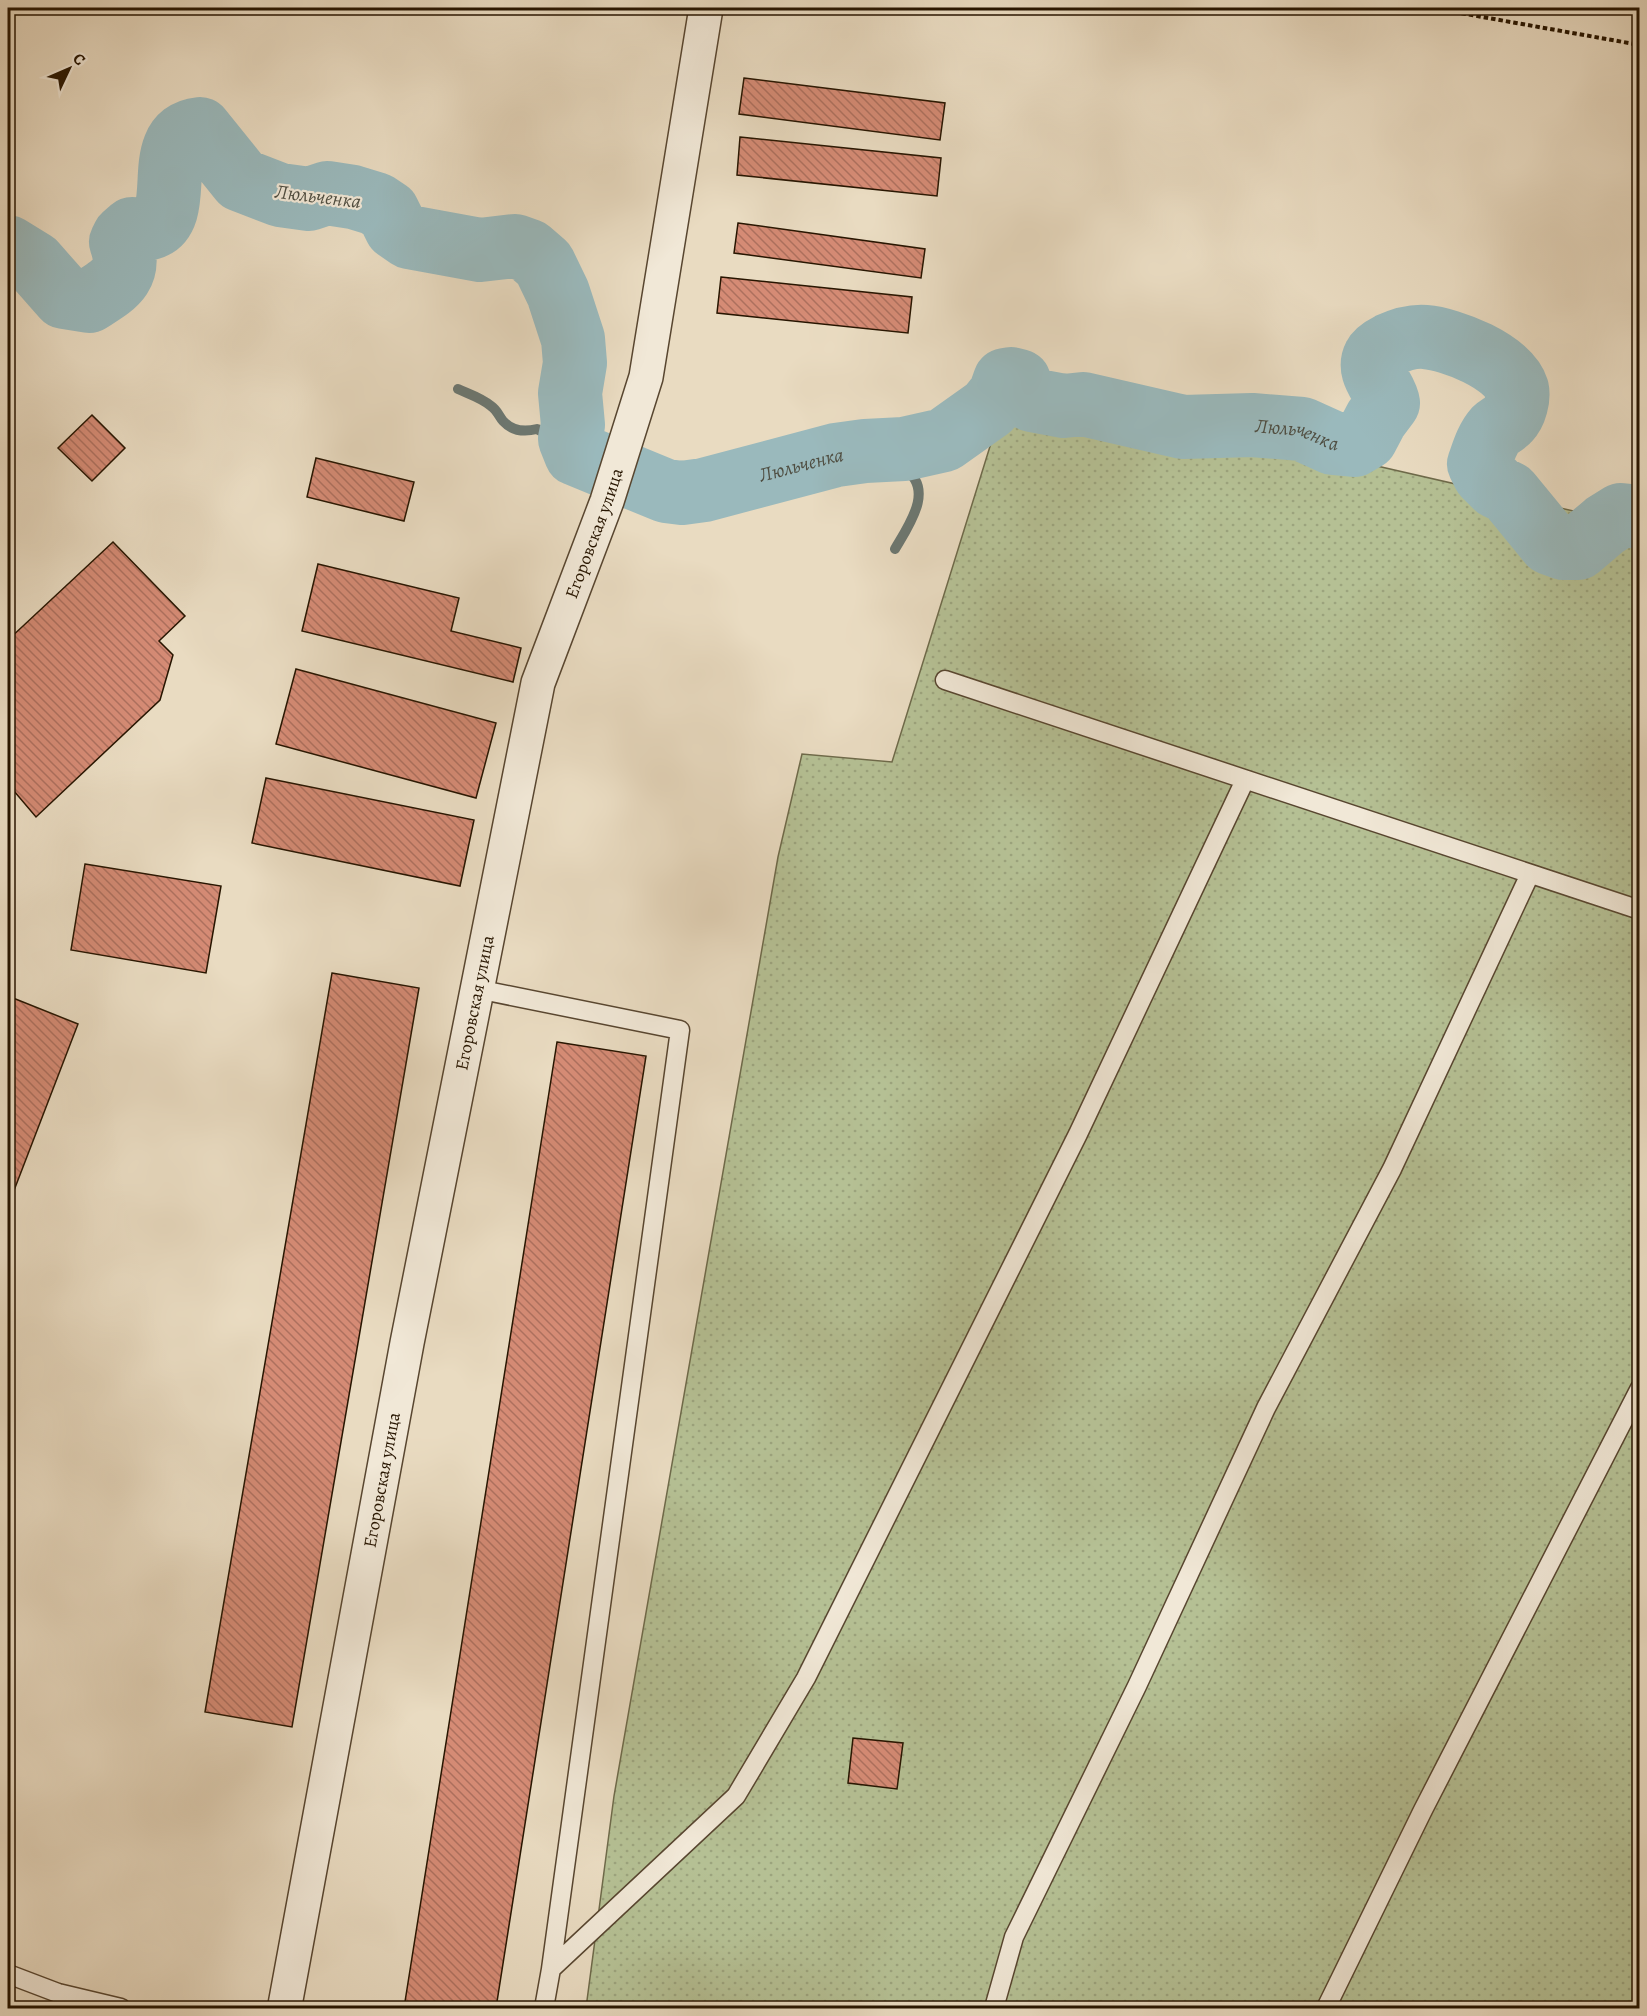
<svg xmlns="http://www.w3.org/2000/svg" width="1647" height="2016" font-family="Alegreya,serif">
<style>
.park{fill:url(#park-dots);stroke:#6e6a4a;stroke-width:1.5}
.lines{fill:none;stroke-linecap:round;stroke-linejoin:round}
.stream{stroke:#6c7771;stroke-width:10}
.river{stroke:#9ab9bc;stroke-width:64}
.building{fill:url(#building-back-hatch);stroke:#271500;stroke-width:1.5}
.lane-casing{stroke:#584630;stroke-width:21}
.street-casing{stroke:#584630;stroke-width:36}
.path{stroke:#271500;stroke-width:4;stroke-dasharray:4.5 3;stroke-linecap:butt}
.lane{stroke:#f1e8d7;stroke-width:18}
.street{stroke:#f1e8d7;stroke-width:33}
.labels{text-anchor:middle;stroke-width:4.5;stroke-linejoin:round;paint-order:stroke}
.street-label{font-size:18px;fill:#271500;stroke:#f1e8d7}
.water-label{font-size:20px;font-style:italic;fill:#4f4e42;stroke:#f1e8d7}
</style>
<defs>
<pattern id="park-dots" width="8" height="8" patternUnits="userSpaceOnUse" patternTransform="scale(1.5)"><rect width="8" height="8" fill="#b5c094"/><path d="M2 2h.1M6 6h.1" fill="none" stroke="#9ca47e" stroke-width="1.8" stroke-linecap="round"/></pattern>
<pattern id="building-back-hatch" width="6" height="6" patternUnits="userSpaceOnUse" patternTransform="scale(1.5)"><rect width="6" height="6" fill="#d58b75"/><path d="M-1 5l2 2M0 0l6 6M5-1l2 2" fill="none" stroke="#ad705e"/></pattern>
</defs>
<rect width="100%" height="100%" fill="#e9dbc1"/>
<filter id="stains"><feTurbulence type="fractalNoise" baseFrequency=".00333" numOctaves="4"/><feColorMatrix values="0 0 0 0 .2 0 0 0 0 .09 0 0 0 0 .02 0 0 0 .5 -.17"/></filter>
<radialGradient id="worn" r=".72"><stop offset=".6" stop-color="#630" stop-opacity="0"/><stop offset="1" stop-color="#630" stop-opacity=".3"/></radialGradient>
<path class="park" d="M 1010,382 L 1639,526 L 1639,2008 L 586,2008 L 614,1796 L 778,857 L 802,754 L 892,762 Z"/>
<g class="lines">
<path class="stream" d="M 458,389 C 469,394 482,398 491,406 C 497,410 499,416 503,421 C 512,431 525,432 537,429 L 554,438 L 576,454
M 865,451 C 877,456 891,460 903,468 C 936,488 909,525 895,549"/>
<path class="river" id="s1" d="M 8,247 L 34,263 L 64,297 L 89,301 C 114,285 133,276 121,242 L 124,236 L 132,229 C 137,229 145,230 150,228 C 188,217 148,134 200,129 L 241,180 L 280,195 L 309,199 L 327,193 L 353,197 L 376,204 L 388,212 L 396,228 L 409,237 L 480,250 L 515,246 L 529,251 L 544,264 L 558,293 L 573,339 L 575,363 L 570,393 L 573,425 L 570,439 L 576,454 L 666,491 L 682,493 L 704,490 L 836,455 L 865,451 L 904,449 L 944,440 L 989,408 L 1000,394 L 1005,380 L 1011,379 L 1019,381 L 1021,392 L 1032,400 L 1064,406 L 1083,404 L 1183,427 L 1252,425 L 1302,429 L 1333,443 L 1354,445 L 1366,438 L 1376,419 L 1388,403 C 1386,388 1366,373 1375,356 C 1377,352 1385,347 1389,345 C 1400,340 1413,336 1425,337 C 1451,339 1508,361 1517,389 C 1519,398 1515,413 1509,419 C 1505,424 1499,426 1495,430 C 1487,439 1483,453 1479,464 L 1484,474 L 1497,487 L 1509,493 L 1550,543 L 1564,548 L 1578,548 L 1605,525 L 1621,515 L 1640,517"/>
</g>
<path class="building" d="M 744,78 L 945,103 L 940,140 L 739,114 Z
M 740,137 L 941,158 L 937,196 L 737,175 Z
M 738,223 L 925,249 L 921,278 L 734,253 Z
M 721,277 L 912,297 L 908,333 L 717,313 Z
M 92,415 L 125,448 L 92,481 L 58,448 Z
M 316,458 L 414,482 L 404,521 L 307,497 Z
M 113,542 L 185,616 L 159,641 L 173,655 L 160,700 L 36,817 L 8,784 L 8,640 Z
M 318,564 L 459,598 L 451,631 L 521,648 L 513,682 L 302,631 Z
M 296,669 L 496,723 L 476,798 L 276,744 Z
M 266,778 L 474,820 L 460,886 L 252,843 Z
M 85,864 L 221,886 L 206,973 L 71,950 Z
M 332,973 L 419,988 L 292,1727 L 205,1712 Z
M 8,996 L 78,1024 L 8,1206 Z
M 557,1042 L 646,1056 L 496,2008 L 404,2008 Z
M 853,1738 L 903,1743 L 897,1789 L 848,1783 Z"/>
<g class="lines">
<defs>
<path id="lane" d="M 945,680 L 1640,910
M 477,989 L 680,1030 L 551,1969
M 8,1974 L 58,1993 L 121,2008
M 544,2008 L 551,1969 L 736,1796 L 806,1678 L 1078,1134 L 1245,780
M 994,2008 L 1014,1937 L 1137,1686 L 1266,1408 L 1392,1169 L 1530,874
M 1326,2008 L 1423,1810 L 1640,1388"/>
<g id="street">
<path id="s2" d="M 285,2008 L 285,2005 L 407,1343 L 538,683 L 607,501 L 646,377 L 706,8"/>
</g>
</defs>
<use href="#lane" class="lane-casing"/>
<use href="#street" class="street-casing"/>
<path class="path" d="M 1432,8 L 1640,45"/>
<use href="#lane" class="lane"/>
<use href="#street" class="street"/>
</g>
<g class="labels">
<g class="street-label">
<text dy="6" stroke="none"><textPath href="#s2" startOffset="1509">Егоровская улица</textPath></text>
<text dy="6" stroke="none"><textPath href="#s2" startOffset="1023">Егоровская улица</textPath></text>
<text dy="6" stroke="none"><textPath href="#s2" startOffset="537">Егоровская улица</textPath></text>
</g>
<g class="water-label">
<text transform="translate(318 196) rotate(7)" y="7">Люльченка</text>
<text dy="7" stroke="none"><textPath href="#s1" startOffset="1706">Люльченка</textPath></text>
<text dy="7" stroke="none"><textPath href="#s1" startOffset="1164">Люльченка</textPath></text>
</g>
</g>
<rect width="1647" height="2016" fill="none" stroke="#e9dbc1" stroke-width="30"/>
<rect x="9" y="9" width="1629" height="1998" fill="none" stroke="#271500" stroke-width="3"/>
<rect x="15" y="15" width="1617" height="1986" fill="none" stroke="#271500" stroke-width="1.5"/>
<g transform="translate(69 69) rotate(46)" stroke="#f1e8d7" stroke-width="4.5" paint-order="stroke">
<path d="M0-4.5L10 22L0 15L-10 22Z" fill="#271500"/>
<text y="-9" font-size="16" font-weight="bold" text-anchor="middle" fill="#271500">С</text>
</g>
<rect width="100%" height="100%" filter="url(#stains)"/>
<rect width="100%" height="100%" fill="url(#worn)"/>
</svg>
